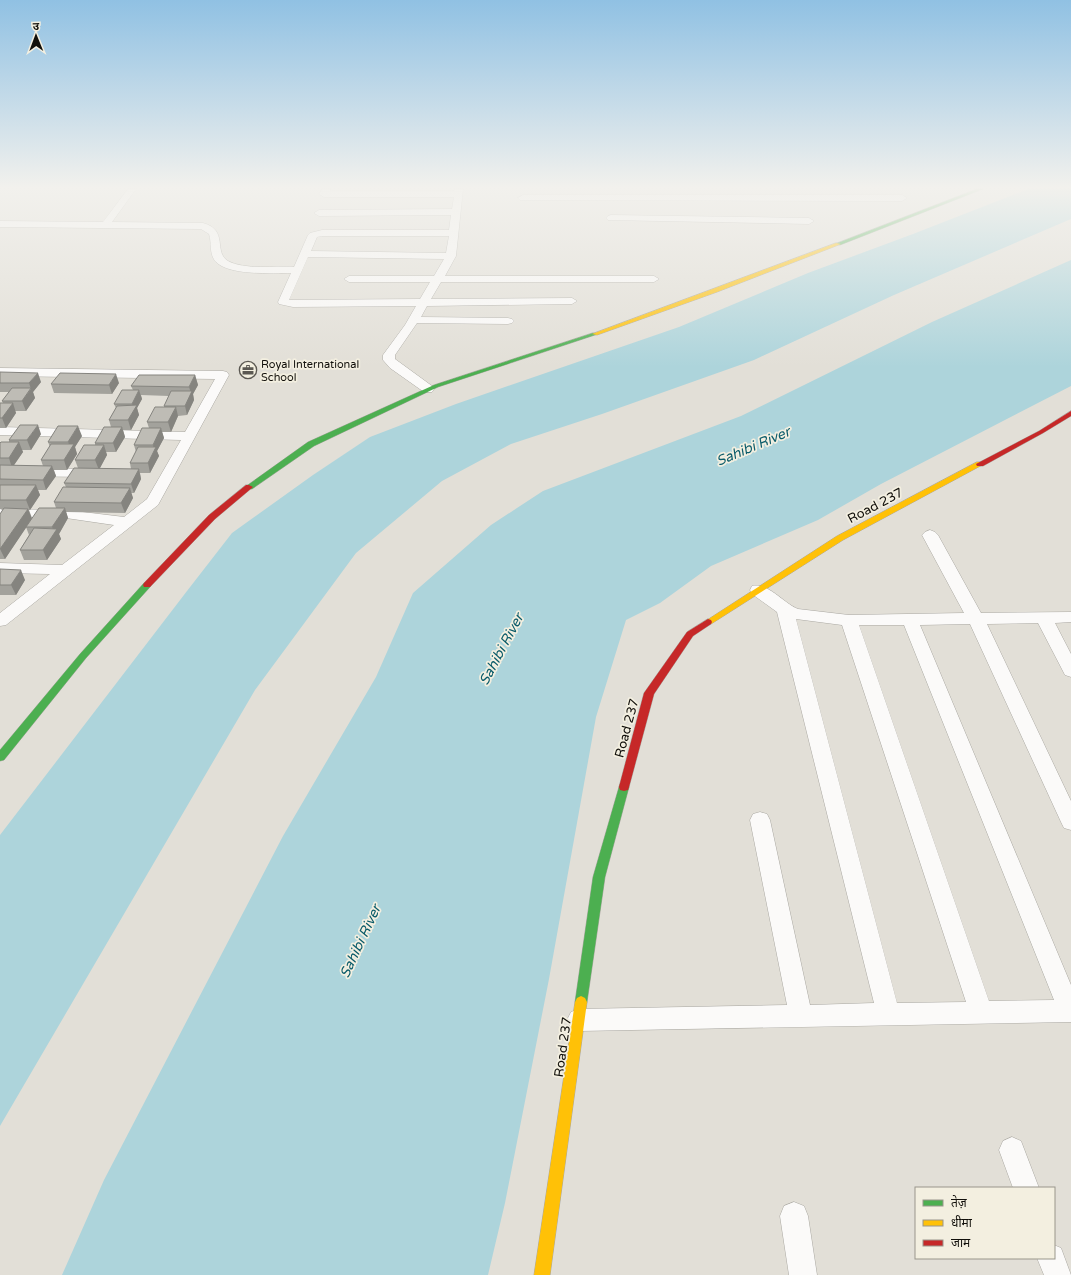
<svg xmlns="http://www.w3.org/2000/svg" width="1071" height="1275" font-family="'Varela Round','Noto Sans Devanagari',sans-serif">
<style>
.water{fill:#add4db}
.lines{fill:none;stroke-linecap:round;stroke-linejoin:round}
.street-casing{stroke:#aaa8a2;stroke-width:1}
.fast-casing{stroke:#aaa8a2;stroke-width:1}
.slow-casing{stroke:#aaa8a2;stroke-width:1}
.jam-casing{stroke:#aaa8a2;stroke-width:1}
.street{fill:#fbfaf9;fill-rule:evenodd}
.fast{fill:#4caf50;fill-rule:evenodd}
.slow{fill:#ffc107;fill-rule:evenodd}
.jam{fill:#c62828;fill-rule:evenodd}
.wall{fill:#a3a29c;fill-rule:evenodd}
.shaded-wall{fill:#85847f}
.building{fill:#bebcb5;stroke:#85847f}
.labels{text-anchor:middle;stroke-width:3.5;stroke-linejoin:round;paint-order:stroke}
.far-poi-label{font-size:11px;fill:#12100b;stroke:#f3efe0;text-anchor:start}
.street-label{font-size:13px;fill:#12100b;stroke:#f3efe0}
.water-label{font-size:14px;font-style:italic;fill:#0b5c6a;stroke:#f3efe0}
</style>
<rect width="100%" height="100%" fill="#e2dfd7"/>
<path class="water" d="M 1028,189 L 1071,189 L 1071,219 L 894,295 L 754,360 L 602,414 L 511,444 L 442,481 L 356,553 L 255,690 L 0,1126 L 0,835 L 187,591 L 232,533 L 313,475 L 370,437 L 456,404 L 679,327 L 808,273 L 913,234 Z
M 1071,260 L 1071,386 L 881,484 L 818,520 L 711,566 L 660,603 L 626,620 L 596,717 L 549,979 L 505,1203 L 488,1275 L 62,1275 L 104,1180 L 283,836 L 376,677 L 413,593 L 491,525 L 543,491 L 741,416 L 932,322 Z"/>
<g class="lines">
<defs>
<path id="street" d="M 128,189 L 136,189 L 112,222 L 203,223 C 229,230 213,252 228,261 C 244,270 276,266 294,267 L 308,235 L 310,233 L 322,230 L 449,230 L 451,215 L 319,216 L 314,213 L 319,210 L 452,209 L 454,197 L 324,197 L 319,194 L 322,189 L 330,189 L 330,191 L 454,191 L 455,189 L 463,189 L 456,256 L 445,276 L 654,276 L 659,279 L 654,282 L 441,282 L 431,299 L 572,298 L 577,301 L 572,304 L 427,306 L 421,317 L 508,318 L 512,319 L 514,321 L 512,323 L 508,324 L 417,323 L 395,355 L 395,359 L 432,386 L 434,389 L 432,392 L 424,392 L 390,368 L 383,360 L 383,355 L 405,325 L 416,306 L 293,307 L 279,304 L 278,302 L 291,273 C 273,273 228,276 215,261 C 209,253 212,243 209,234 L 201,229 L 0,227 L 0,221 L 103,222 ZM 322,236 L 449,236 L 446,253 L 311,251 L 317,237 ZM 308,257 L 444,259 L 434,276 L 349,276 L 344,279 L 349,282 L 430,282 L 420,299 L 289,300 Z
M 523,195 L 902,195 L 907,198 L 902,201 L 520,200 L 518,198 Z
M 611,215 L 809,218 L 814,221 L 809,224 L 608,220 L 606,218 L 608,216 Z
M 0,368 L 223,371 L 227,372 L 229,375 L 158,505 L 6,625 L 0,626 L 0,613 L 50,574 L 0,573 L 0,563 L 62,565 L 114,525 L 66,518 L 0,517 L 0,509 L 66,510 L 124,517 L 147,499 L 181,440 L 0,435 L 0,427 L 185,432 L 215,379 L 0,376 Z
M 0,468 L 94,469 L 99,470 L 101,473 L 99,476 L 94,477 L 0,476 Z
M 930,530 L 935,532 L 938,535 L 981,613 L 1071,612 L 1071,622 L 1055,623 L 1071,654 L 1071,677 L 1065,675 L 1038,623 L 987,624 L 1071,801 L 1071,830 L 1064,828 L 1061,822 L 970,624 L 920,625 L 1071,985 L 1071,1022 L 579,1031 L 571,1028 L 567,1020 L 571,1012 L 579,1009 L 787,1005 L 750,820 L 753,814 L 760,812 L 767,814 L 770,820 L 810,1005 L 874,1003 L 777,612 L 752,594 L 750,590 L 752,586 C 768,582 783,603 798,609 L 849,615 L 964,613 L 922,535 L 925,532 ZM 796,619 L 842,625 L 966,1002 L 897,1003 ZM 859,625 L 904,625 L 1054,1000 L 989,1001 Z
M 1012,1137 L 1021,1141 L 1039,1188 L 1013,1188 L 999,1150 L 1003,1141 Z
M 794,1202 L 804,1206 L 808,1216 L 817,1275 L 789,1275 L 780,1216 L 784,1206 Z
M 1054,1245 L 1061,1248 L 1071,1275 L 1044,1275 L 1037,1258 L 1054,1258 Z"/>
<path id="fast" d="M 977,189 L 983,189 L 840,245 L 835,244 Z
M 593,333 L 598,334 L 438,387 L 314,446 L 252,489 L 249,489 L 245,487 L 308,442 L 434,385 Z
M 147,582 L 150,583 L 151,585 L 150,587 L 86,658 L 4,760 L 0,761 L 0,750 L 80,654 L 144,583 Z
M 624,783 L 628,784 L 629,787 L 605,877 L 587,1002 L 585,1006 L 581,1008 L 577,1006 L 575,1002 L 593,877 L 619,787 L 620,784 Z"/>
<path id="slow" d="M 836,243 L 841,244 L 717,292 L 597,335 L 592,334 Z
M 977,462 L 983,462 L 984,464 L 843,540 L 711,624 L 705,624 L 704,622 L 837,536 Z
M 581,996 L 585,998 L 587,1002 L 550,1275 L 534,1275 L 575,1002 L 577,998 Z"/>
<path id="jam" d="M 1071,411 L 1071,416 L 1043,433 L 983,466 L 977,466 L 976,464 L 1039,431 Z
M 246,485 L 249,485 L 253,487 L 215,519 L 150,587 L 144,587 L 143,585 L 144,583 L 209,515 Z
M 708,619 L 711,620 L 712,622 L 711,624 L 693,636 L 654,694 L 629,787 L 628,790 L 624,791 L 620,790 L 619,787 L 644,693 L 687,632 Z"/>
</defs>
<use href="#street" class="street-casing"/>
<use href="#fast" class="fast-casing"/>
<use href="#slow" class="slow-casing"/>
<use href="#jam" class="jam-casing"/>
<use href="#street" class="street"/>
<use href="#fast" class="fast"/>
<use href="#slow" class="slow"/>
<use href="#jam" class="jam"/>
</g>
<path class="wall" d="M 0,372 L 41,382 L 33,392 L 35,398 L 26,411 L 15,411 L 16,413 L 6,428 L 0,428 L 0,403 L 3,403 L 2,401 L 9,392 L 0,392 Z
M 195,375 L 198,385 L 193,394 L 194,400 L 187,415 L 178,416 L 171,432 L 162,432 L 164,438 L 157,451 L 159,456 L 150,473 L 140,473 L 141,479 L 134,493 L 131,493 L 133,498 L 125,513 L 66,512 L 68,518 L 59,534 L 61,539 L 47,560 L 24,560 L 20,550 L 29,535 L 26,527 L 5,559 L 0,559 L 0,514 L 3,510 L 0,509 L 0,443 L 9,442 L 9,440 L 41,434 L 31,450 L 22,450 L 23,452 L 14,465 L 43,466 L 41,460 L 50,447 L 48,442 L 82,436 L 75,447 L 77,454 L 67,470 L 54,470 L 56,476 L 46,490 L 38,490 L 40,495 L 30,510 L 29,510 L 32,518 L 56,508 L 54,502 L 66,487 L 64,483 L 78,468 L 75,460 L 95,445 L 95,443 L 111,427 L 109,420 L 116,408 L 114,404 L 133,390 L 131,386 ZM 141,395 L 169,396 L 164,406 L 164,407 L 147,422 L 149,428 L 134,445 L 136,452 L 130,463 L 131,469 L 99,469 L 107,455 L 106,452 L 116,452 L 125,437 L 123,430 L 131,430 L 139,415 L 137,408 L 142,399 Z
M 119,383 L 112,394 L 54,393 L 51,384 Z
M 0,569 L 25,580 L 16,595 L 0,595 Z"/>
<path class="shaded-wall" d="M 38,373 L 41,382 L 33,392 L 35,398 L 26,411 L 22,401 L 31,389 L 29,383 Z
M 116,374 L 119,383 L 112,394 L 109,385 Z
M 195,375 L 198,385 L 193,394 L 194,400 L 187,415 L 185,406 L 191,393 L 189,387 Z
M 139,390 L 142,399 L 137,408 L 139,415 L 131,430 L 128,420 L 134,410 L 132,404 Z
M 13,403 L 16,413 L 6,428 L 2,418 Z
M 176,407 L 178,416 L 171,432 L 168,422 Z
M 38,425 L 41,434 L 31,450 L 27,440 Z
M 78,426 L 82,436 L 75,447 L 77,454 L 67,470 L 64,460 L 71,449 L 68,442 Z
M 122,427 L 125,437 L 116,452 L 113,443 Z
M 161,428 L 164,438 L 157,451 L 159,456 L 150,473 L 148,463 L 154,450 L 153,445 Z
M 19,442 L 23,452 L 12,468 L 9,458 Z
M 104,445 L 107,455 L 99,470 L 95,460 Z
M 52,466 L 56,476 L 46,490 L 43,480 Z
M 139,469 L 141,479 L 134,493 L 131,484 Z
M 36,485 L 40,495 L 30,510 L 26,500 Z
M 130,488 L 133,498 L 125,513 L 121,503 Z
M 65,508 L 68,518 L 59,534 L 61,539 L 47,560 L 43,550 L 54,533 L 52,527 Z
M 28,509 L 32,519 L 5,559 L 0,549 Z
M 21,570 L 25,580 L 16,595 L 11,585 Z"/>
<path class="building" d="M 0,372 L 38,373 L 29,383 L 0,383 Z
M 60,373 L 116,374 L 109,385 L 51,384 Z
M 139,375 L 195,375 L 189,387 L 131,386 Z
M 12,388 L 31,388 L 22,401 L 2,401 Z
M 122,390 L 139,390 L 132,404 L 114,404 Z
M 171,391 L 192,391 L 185,406 L 164,406 Z
M 0,403 L 13,403 L 2,418 L 0,418 Z
M 137,405 L 128,420 L 109,420 L 117,406 Z
M 155,407 L 176,407 L 168,422 L 147,422 Z
M 20,425 L 38,425 L 27,440 L 9,440 Z
M 58,426 L 78,426 L 68,442 L 48,442 Z
M 104,427 L 122,427 L 113,443 L 95,443 Z
M 142,428 L 161,428 L 153,445 L 134,445 Z
M 1,442 L 19,442 L 9,458 L 0,458 L 0,443 Z
M 51,444 L 74,444 L 64,460 L 41,460 Z
M 84,445 L 104,445 L 95,460 L 75,460 Z
M 138,447 L 156,447 L 148,463 L 130,463 Z
M 0,465 L 52,466 L 43,480 L 0,479 Z
M 74,468 L 139,469 L 131,484 L 64,483 Z
M 0,485 L 36,485 L 26,500 L 0,500 Z
M 63,487 L 130,488 L 121,503 L 54,502 Z
M 4,508 L 28,509 L 0,549 L 0,514 Z
M 39,508 L 65,508 L 52,527 L 26,527 Z
M 34,528 L 57,529 L 43,550 L 20,550 Z
M 0,569 L 21,570 L 11,585 L 0,585 Z"/>
<linearGradient id="sky" x2="0" y2="1"><stop stop-color="#90c1e3"/><stop offset="0.51" stop-color="#f2f1ed"/><stop offset="1" stop-color="#f2f1ed" stop-opacity="0"/></linearGradient>
<rect width="1071" height="367" fill="url(#sky)"/>
<defs>
<symbol id="office-ring" viewBox="-11 -11 22 22"><circle r="9.5" fill="#f3efe0" stroke="#5b5852" stroke-width="1.5"/><path d="M-6-3h4V-5.5h4V-3h4V5H-6ZM-1-4.5V-3h2v-1.5ZM-6 0V1H6V0Z" fill="#5b5852"/></symbol>
</defs>
<g fill-rule="evenodd">
<use href="#office-ring" x="238" y="360" width="20" height="20"/>
</g>
<g class="labels">
<g class="far-poi-label">
<text x="261" y="368">Royal International<tspan x="261" dy="13">School</tspan></text>
</g>
<g class="street-label">
<text transform="translate(875 505) rotate(-28)" y="5">Road 237</text>
<text transform="translate(626 728) rotate(-75)" y="5">Road 237</text>
<text transform="translate(562 1047) rotate(-82)" y="5">Road 237</text>
</g>
<g class="water-label">
<text transform="translate(753 446) rotate(-23)" y="5">Sahibi River</text>
<text transform="translate(501 649) rotate(-62)" y="5">Sahibi River</text>
<text transform="translate(360 941) rotate(-65)" y="5">Sahibi River</text>
</g>
</g>
<rect x="915" y="1187" width="140" height="72" fill="#f3efe0" stroke="#99968b"/>
<rect x="923" y="1200" width="20" height="6" fill="#4caf50" stroke="#99968b"/>
<text x="951" y="1207" font-size="12" fill="#12100b">तेज़</text>
<rect x="923" y="1220" width="20" height="6" fill="#ffc107" stroke="#99968b"/>
<text x="951" y="1227" font-size="12" fill="#12100b">धीमा</text>
<rect x="923" y="1240" width="20" height="6" fill="#c62828" stroke="#99968b"/>
<text x="951" y="1247" font-size="12" fill="#12100b">जाम</text>
<g transform="translate(36 36) rotate(359)" stroke="#f3efe0" stroke-width="3" paint-order="stroke">
<path d="M0-3L7 15L0 10L-7 15Z" fill="#12100b"/>
<text y="-6" font-size="11" font-weight="bold" text-anchor="middle" fill="#12100b">उ</text>
</g>
</svg>
